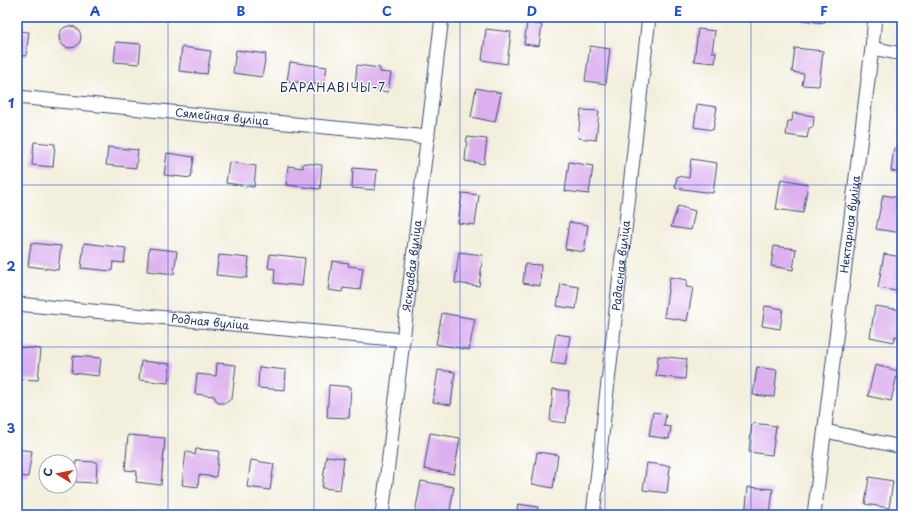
<svg xmlns="http://www.w3.org/2000/svg" width="919" height="532" font-family="'Playpen Sans',sans-serif">
<style>
.building{fill:#dcb0ee}
.lines{fill:none;stroke-linecap:round;stroke-linejoin:round}
.minor-casing{stroke:#3b4c71;stroke-width:15}
.minor{stroke:#fff;stroke-width:13}
.grid{fill:none;stroke:#1d4ed8;stroke-width:1;stroke-opacity:0.55}
.labels{text-anchor:middle;stroke-width:3;stroke-linejoin:round;paint-order:stroke}
.street-label{font-size:11px;fill:#1b2f5e;stroke:#fff}
.neighbourhood-label{font-size:12px;letter-spacing:1px;fill:#1b2f5e;stroke:#fff}
.neatline{fill:none;stroke:#1d4ed8;stroke-width:1.5}
.grid-label{font-size:13px;text-anchor:middle;font-weight:bold;fill:#1d4ed8}
</style>
<rect width="100%" height="100%" fill="#fff"/>
<filter id="ink" filterUnits="userSpaceOnUse"><feTurbulence type="fractalNoise" baseFrequency=".025" numOctaves="2"/><feDisplacementMap in="SourceGraphic" scale="8" xChannelSelector="R" yChannelSelector="G"/><feConvolveMatrix kernelMatrix="1 2 1 2 8 2 1 2 1" color-interpolation-filters="sRGB"/></filter>
<filter id="wash" filterUnits="userSpaceOnUse"><feTurbulence type="fractalNoise" baseFrequency=".012" numOctaves="4" result="noise"/><feDisplacementMap in="SourceGraphic" scale="16" xChannelSelector="R" yChannelSelector="G"/><feGaussianBlur stdDeviation="0.9" result="paint"/><feColorMatrix in="noise" values="0 0 0 0 0 0 0 0 0 0 0 0 0 0 0 0 0 1.4 0 .05"/><feComposite in="paint" operator="in"/></filter>
<g filter="url(#wash)">
<rect width="100%" height="100%" fill="#f3efdd"/>
<g id="blocks">
<path class="building" d="M 802,17 L 825,17 L 824,23 L 801,20 Z
M 527,23 L 542,25 L 539,46 L 524,44 Z
M59 37a11 11 0 1 1 22 0a11 11 0 1 1-22 0Z
M 486,29 L 511,32 L 507,64 L 482,60 Z
M 698,29 L 715,31 L 712,52 L 716,52 L 715,63 L 694,61 Z
M 17,31 L 29,32 L 26,56 L 17,55 Z
M 116,42 L 141,44 L 139,64 L 114,62 Z
M 590,46 L 610,49 L 606,84 L 585,81 Z
M 182,47 L 211,51 L 207,74 L 179,71 Z
M 795,48 L 823,51 L 819,86 L 802,85 L 804,74 L 792,72 Z
M 236,50 L 266,54 L 262,77 L 233,73 Z
M 290,62 L 327,67 L 324,85 L 287,81 Z
M 357,65 L 380,68 L 380,72 L 391,73 L 388,92 L 355,88 Z
M 476,88 L 501,93 L 495,122 L 471,117 Z
M 901,96 L 902,96 L 902,113 L 898,112 Z
M 697,104 L 717,107 L 713,130 L 694,127 Z
M 581,110 L 599,111 L 596,140 L 578,138 Z
M 793,113 L 814,116 L 813,127 L 809,128 L 807,138 L 786,135 L 788,121 L 792,121 Z
M 467,137 L 487,139 L 484,164 L 465,161 Z
M 34,142 L 55,144 L 53,167 L 32,165 Z
M 108,147 L 138,150 L 136,168 L 106,165 Z
M 894,148 L 902,149 L 902,173 L 891,171 Z
M 167,153 L 194,157 L 191,178 L 164,175 Z
M 691,159 L 717,163 L 713,193 L 675,188 L 677,176 L 689,178 Z
M 229,162 L 256,166 L 254,187 L 226,183 Z
M 569,162 L 593,166 L 589,194 L 565,191 Z
M 303,163 L 322,165 L 320,189 L 286,185 L 288,166 L 303,168 Z
M 353,168 L 377,170 L 375,190 L 352,188 Z
M 781,179 L 808,184 L 803,213 L 776,209 Z
M 462,193 L 479,195 L 475,225 L 458,223 Z
M 883,195 L 902,198 L 902,233 L 876,229 Z
M 678,206 L 695,211 L 691,230 L 671,227 Z
M 569,222 L 588,225 L 584,252 L 565,249 Z
M 31,243 L 61,246 L 58,270 L 28,266 Z
M 84,243 L 126,248 L 124,263 L 113,262 L 112,271 L 81,268 Z
M 774,246 L 796,249 L 793,270 L 771,266 Z
M 149,248 L 177,251 L 174,274 L 147,271 Z
M 459,252 L 483,255 L 479,286 L 455,283 Z
M 270,254 L 305,258 L 302,286 L 274,283 L 275,269 L 268,268 Z
M 884,254 L 902,257 L 902,292 L 878,288 Z
M 219,255 L 249,258 L 247,278 L 216,275 Z
M 332,261 L 349,263 L 348,266 L 363,268 L 360,290 L 343,288 L 342,292 L 328,290 Z
M 525,264 L 541,265 L 540,286 L 523,283 Z
M 670,277 L 687,280 L 686,287 L 693,288 L 687,321 L 664,317 Z
M 561,284 L 579,287 L 576,309 L 557,306 Z
M 765,306 L 783,309 L 780,329 L 762,326 Z
M 875,306 L 902,310 L 902,338 L 895,336 L 894,342 L 870,337 Z
M 442,313 L 475,319 L 469,350 L 436,344 Z
M 556,334 L 570,336 L 565,365 L 551,363 Z
M 17,347 L 41,349 L 38,380 L 17,379 Z
M 73,356 L 101,358 L 99,376 L 72,373 Z
M 658,356 L 687,359 L 685,379 L 656,376 Z
M 141,361 L 170,364 L 168,383 L 139,380 Z
M 217,363 L 236,365 L 232,398 L 226,403 L 218,403 L 214,396 L 195,394 L 197,374 L 216,376 Z
M 875,365 L 898,371 L 891,401 L 868,396 Z
M 259,367 L 286,370 L 285,390 L 258,388 Z
M 757,367 L 777,370 L 774,397 L 753,395 Z
M 438,370 L 455,372 L 451,405 L 433,402 Z
M 329,385 L 351,387 L 349,418 L 327,417 Z
M 553,389 L 569,391 L 566,423 L 550,421 Z
M 653,412 L 666,414 L 664,426 L 671,427 L 669,439 L 649,436 Z
M 752,423 L 776,426 L 772,455 L 749,452 Z
M 430,433 L 460,438 L 454,474 L 424,469 Z
M 128,435 L 165,438 L 161,485 L 136,482 L 137,471 L 125,470 Z
M 17,449 L 32,451 L 28,477 L 17,476 Z
M 196,449 L 219,451 L 216,477 L 199,475 L 198,487 L 182,485 L 186,451 L 195,455 Z
M 537,452 L 558,455 L 553,488 L 532,484 Z
M 326,456 L 344,458 L 340,490 L 322,488 Z
M 251,460 L 274,464 L 270,490 L 247,487 Z
M 76,461 L 97,462 L 96,483 L 75,482 Z
M 647,463 L 670,466 L 667,493 L 643,490 Z
M 869,477 L 893,481 L 889,508 L 865,504 Z
M 421,481 L 454,487 L 449,515 L 424,515 L 415,513 Z
M 748,487 L 773,489 L 770,515 L 745,515 Z
M 518,504 L 538,507 L 537,515 L 516,515 Z"/>
</g>
</g>
<g filter="url(#ink)">
<use href="#blocks" fill-opacity="0" stroke="#3b4c71" stroke-width="1"/>
<g class="lines">
<defs>
<g id="minor">
<path d="M 872,48 L 902,54"/>
<path id="s1" d="M 17,97 L 428,137"/>
<path id="s2" d="M 17,304 L 403,340"/>
<path d="M 825,431 L 902,447"/>
<path id="s3" d="M 382,515 L 442,17"/>
<path id="s4" d="M 593,515 L 649,17"/>
<path id="s5" d="M 814,515 L 872,48 L 875,17"/>
</g>
</defs>
<use href="#minor" class="minor-casing"/>
<use href="#minor" class="minor"/>
</g>
</g>
<path class="grid" d="M 168,17 L 168,515M 314,17 L 314,515M 460,17 L 460,515M 605,17 L 605,515M 751,17 L 751,515M 17,185 L 902,185M 17,347 L 902,347"/>
<g class="labels">
<g class="street-label">
<text dy="4" stroke="none"><textPath href="#s1" startOffset="206">Сямейная вуліца</textPath></text>
<text dy="4" stroke="none"><textPath href="#s5" startOffset="293">Нектарная вуліца</textPath></text>
<text dy="4" stroke="none"><textPath href="#s3" startOffset="251">Яскравая вуліца</textPath></text>
<text dy="4" stroke="none"><textPath href="#s4" startOffset="251">Радасная вуліца</textPath></text>
<text dy="4" stroke="none"><textPath href="#s2" startOffset="194">Родная вуліца</textPath></text>
</g>
<g class="neighbourhood-label">
<text x="333" y="92">БАРАНАВІЧЫ-7</text>
</g>
</g>
<rect width="919" height="532" fill="none" stroke="#fff" stroke-width="44"/>
<g transform="translate(58 474) rotate(280)"><circle r="19" fill="#ffffff" stroke="#a4acbf"/>
<path d="M0-3L7 15L0 10L-7 15Z" fill="#c8321e"/>
<text y="-6" font-size="11" font-weight="bold" text-anchor="middle" fill="#1b2f5e">С</text>
</g>
<rect x="22" y="22" width="875" height="488" class="neatline"/>
<g class="grid-label">
<text x="95" y="16">A</text>
<text x="241" y="16">B</text>
<text x="387" y="16">C</text>
<text x="532" y="16">D</text>
<text x="678" y="16">E</text>
<text x="824" y="16">F</text>
<text x="11" y="108">1</text>
<text x="11" y="271">2</text>
<text x="11" y="433">3</text>
</g>
</svg>
